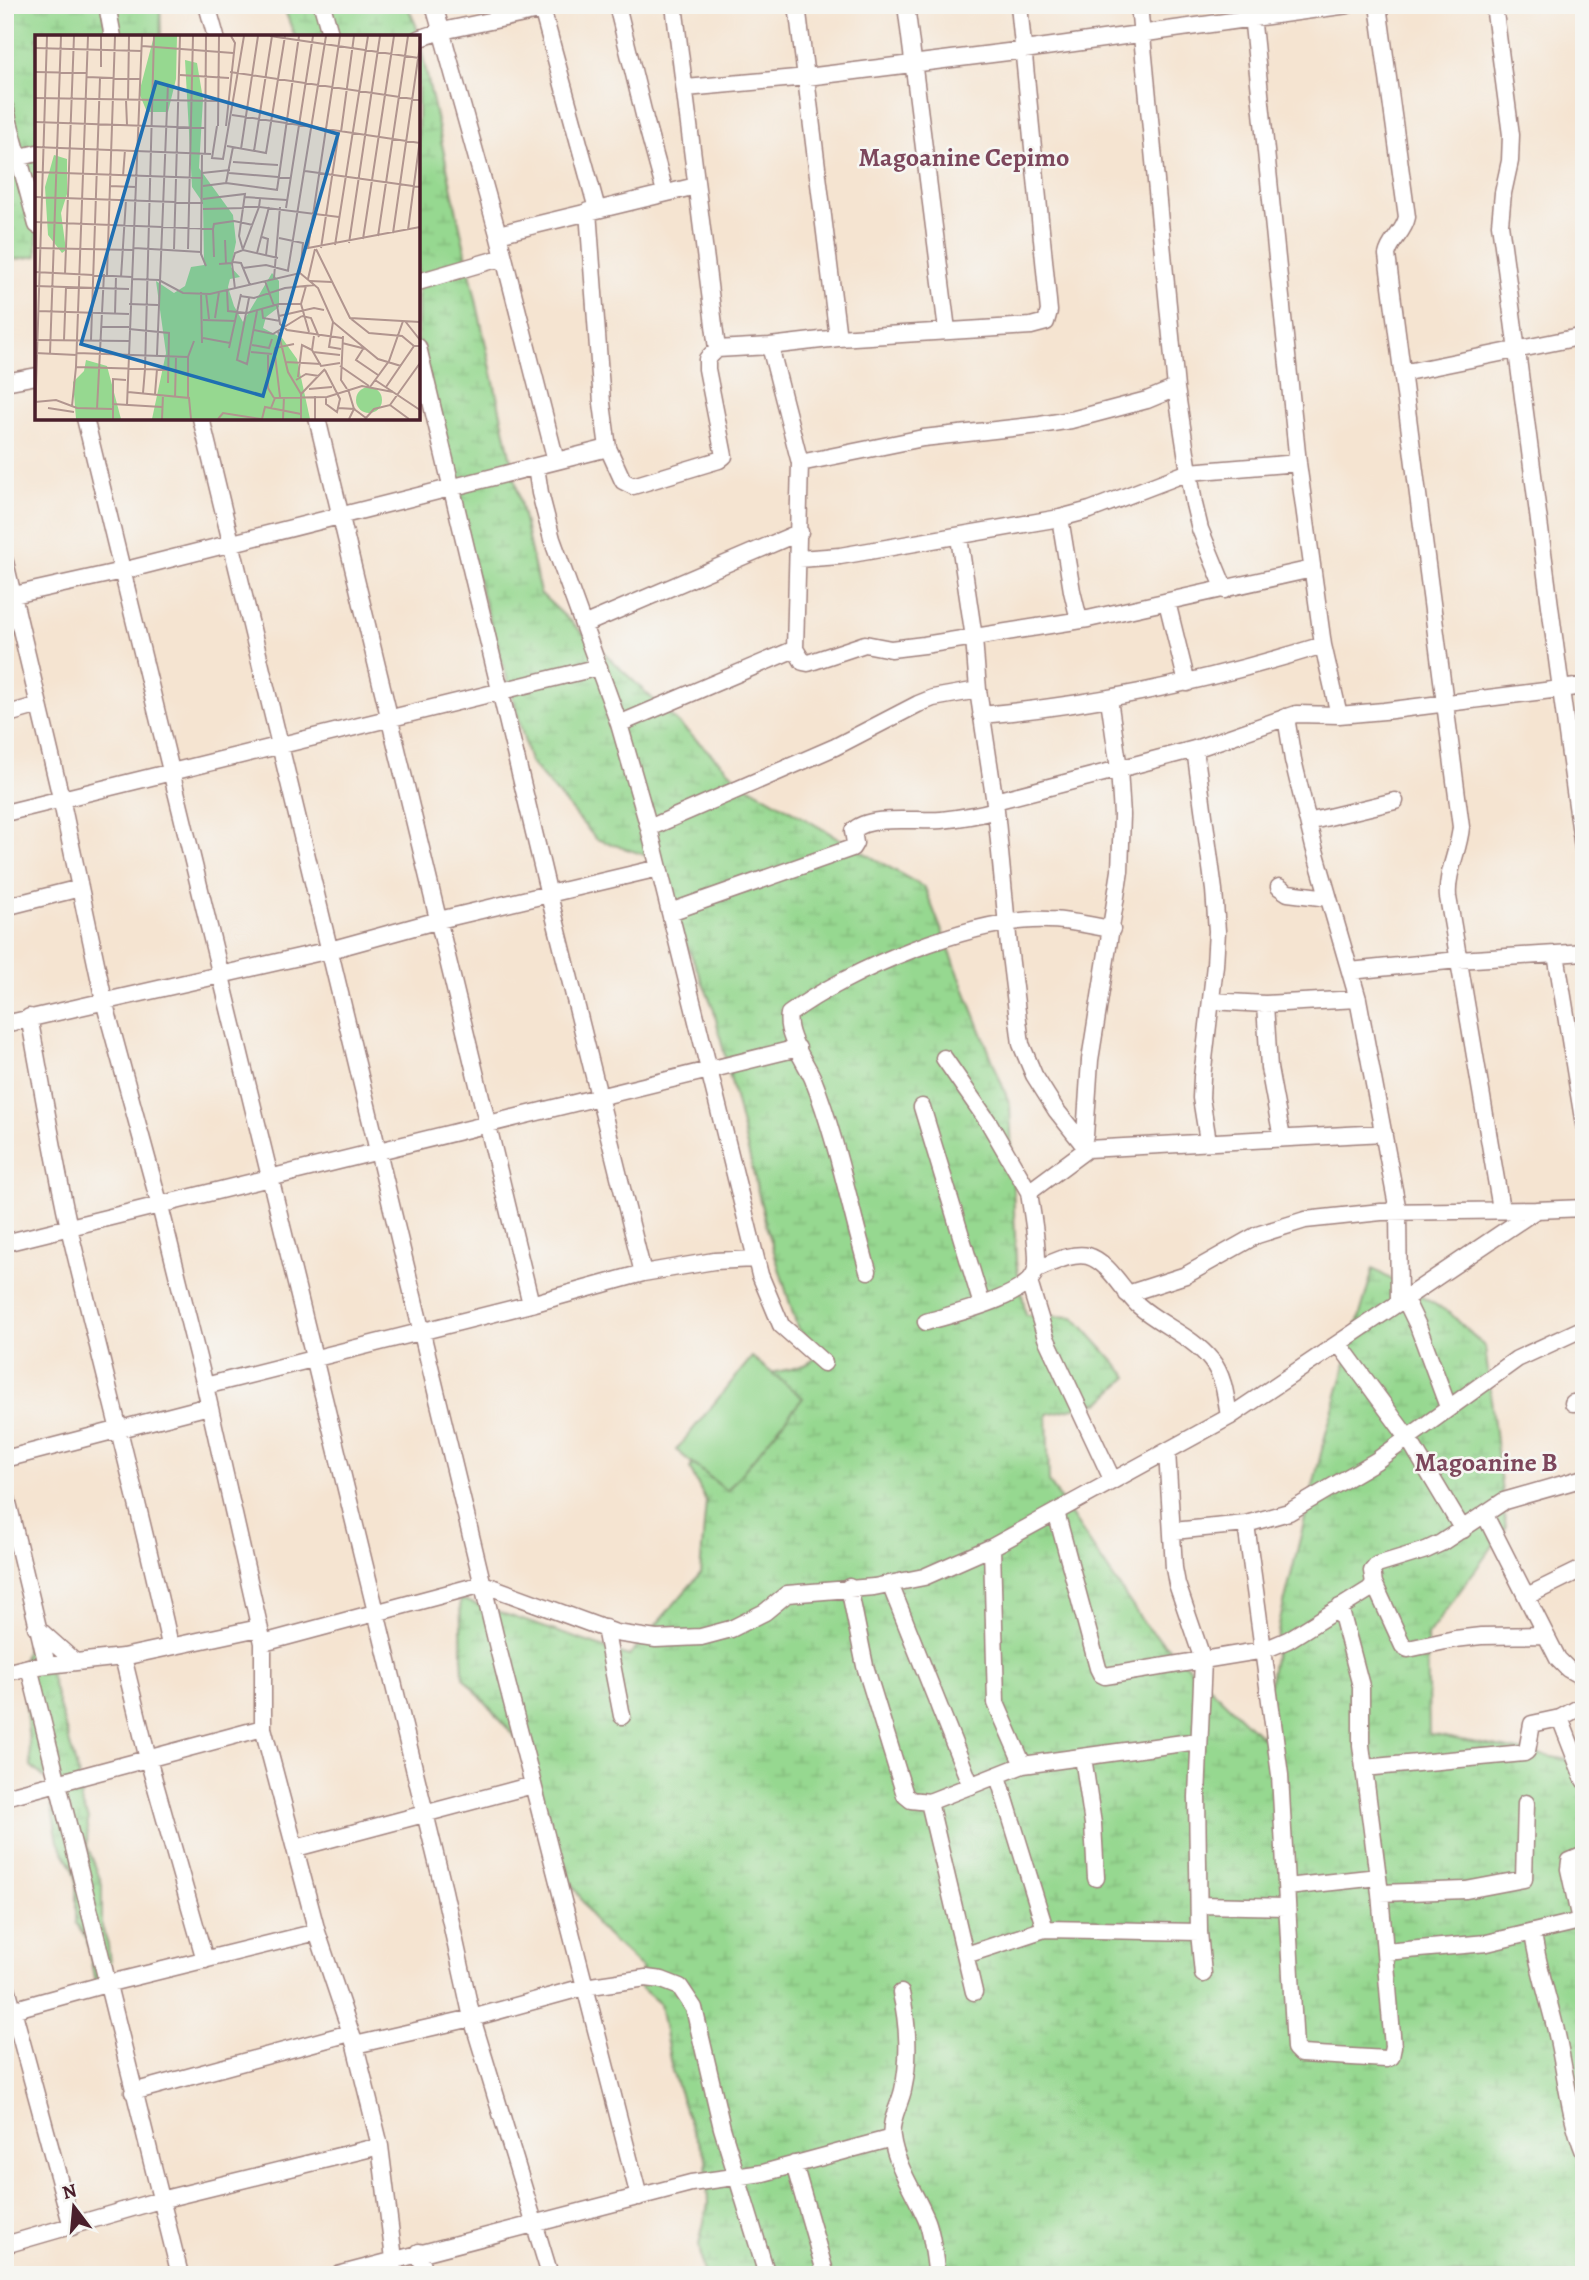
<svg xmlns="http://www.w3.org/2000/svg" width="1589" height="2280" font-family="Alegreya,serif">
<style>
.wetland{fill:url(#wetland-marsh);stroke:#707c5e;stroke-width:2}
.garden{fill:#96d890;stroke:#707c5e;stroke-width:2}
.lines{fill:none;stroke-linecap:round;stroke-linejoin:round}
.minor-casing{stroke:#a0827e;stroke-width:19}
.minor{stroke:#fff;stroke-width:16}
.labels{text-anchor:middle;stroke-width:5;stroke-linejoin:round;paint-order:stroke}
.neighbourhood-label{font-size:26px;font-weight:bold;fill:#7d475c;stroke:#f6f6f2}
.inset-road{fill:none;stroke:#b1958f;stroke-width:2}
.view{fill:#1f6fb2;fill-opacity:0.15;stroke:#1f6fb2;stroke-width:3.5}
.inset-edge{fill:none;stroke:#4a1f2b;stroke-width:3.5}
</style>
<defs>
<pattern id="wetland-marsh" width="20" height="14" patternUnits="userSpaceOnUse" patternTransform="scale(1.75)"><rect width="20" height="14" fill="#96d890"/><path d="M1 5h8M5 5V1M11 12h8M15 12V8" fill="none" stroke="#83b97c"/></pattern>
</defs>
<rect width="100%" height="100%" fill="#f6f6f2"/>
<filter id="ink" filterUnits="userSpaceOnUse"><feTurbulence type="fractalNoise" baseFrequency=".0143" numOctaves="2"/><feDisplacementMap in="SourceGraphic" scale="14" xChannelSelector="R" yChannelSelector="G"/><feConvolveMatrix kernelMatrix="1 2 1 2 8 2 1 2 1" color-interpolation-filters="sRGB"/></filter>
<filter id="wash" filterUnits="userSpaceOnUse"><feTurbulence type="fractalNoise" baseFrequency=".00686" numOctaves="4" result="noise"/><feDisplacementMap in="SourceGraphic" scale="28" xChannelSelector="R" yChannelSelector="G"/><feGaussianBlur stdDeviation="1.57" result="paint"/><feColorMatrix in="noise" values="0 0 0 0 0 0 0 0 0 0 0 0 0 0 0 0 0 1.4 0 .05"/><feComposite in="paint" operator="in"/></filter>
<g filter="url(#wash)">
<rect width="100%" height="100%" fill="#f5e4d1"/>
<path class="wetland" d="M 5,5 L 160,5 L 161,37 L 37,37 L 37,256 L 5,261 Z
M 283,5 L 407,5 L 416,25 L 540,593 L 741,782 L 925,888 L 1010,1105 L 1016,1262 L 1026,1315 L 1074,1317 L 1128,1377 L 1101,1402 L 1047,1414 L 1049,1482 L 1145,1625 L 1261,1737 L 1280,1620 L 1325,1437 L 1373,1269 L 1450,1313 L 1485,1347 L 1506,1528 L 1427,1636 L 1429,1734 L 1584,1763 L 1584,2275 L 704,2275 L 699,2244 L 708,2204 L 706,2157 L 691,2127 L 672,2071 L 660,2004 L 640,1987 L 641,1967 L 598,1927 L 565,1872 L 523,1746 L 463,1677 L 460,1599 L 629,1656 L 700,1574 L 706,1501 L 690,1469 L 712,1406 L 749,1377 L 791,1369 L 807,1364 L 822,1354 L 797,1327 L 766,1225 L 713,1007 L 665,893 L 657,859 L 596,839 L 530,762 L 514,702 L 418,378 L 418,37 L 295,37 Z
M 59,1637 L 69,1658 L 50,1674 L 79,1776 L 81,1801 L 88,1819 L 87,1845 L 102,1884 L 102,1927 L 108,1945 L 111,1973 L 95,1983 L 87,1939 L 76,1923 L 76,1878 L 73,1868 L 58,1842 L 47,1780 L 31,1766 L 25,1699 L 20,1678 L 27,1642 Z"/>
<path class="garden" d="M 752,1357 L 803,1398 L 727,1491 L 676,1450 Z"/>
</g>
<g filter="url(#ink)">
<g class="lines">
<defs>
<path id="minor" d="M 107,5 L 113,37
M 207,5 L 216,37
M 322,5 L 331,37
M 434,5 L 498,234 L 556,461
M 541,5 L 597,209
M 617,5 L 645,119 L 665,192
M 674,5 L 717,349
M 797,5 L 838,338
M 906,5 L 947,330
M 1139,5 L 1176,388 L 1194,504 L 1200,529 L 1225,590
M 1251,5 L 1298,463 L 1323,645 L 1339,715
M 1378,5 L 1407,217 C 1404,233 1390,240 1387,255 L 1461,827 C 1459,851 1446,872 1448,897 L 1501,1209
M 1494,5 L 1511,135 L 1510,161 L 1503,193 L 1500,224 C 1529,434 1553,644 1584,854
M 418,39 L 442,31 L 543,10
M 686,88 L 807,77 L 1024,50 L 1348,5
M 5,107 L 37,225
M 5,161 L 37,153
M 588,211 L 602,403 L 608,448 L 623,481 L 633,486 L 719,460 L 724,456 L 707,369 L 707,359 L 717,349 L 770,346 L 838,338 L 1031,326 L 1046,322 L 1049,311 L 1019,5
M 498,234 L 696,186
M 418,282 L 504,257
M 418,347 L 549,895 L 643,1273
M 1402,373 L 1584,336
M 5,382 L 37,376
M 85,418 L 444,1891 L 472,2018 L 550,2275
M 201,418 L 499,1652 L 639,2197
M 317,418 L 531,1304
M 800,463 L 923,438 L 1040,425 L 1071,420 L 1147,400 L 1176,388
M 536,467 L 540,493 L 552,539 L 619,724 L 649,828 L 760,1275 L 781,1325 L 824,1363
M 1060,518 L 1072,591 L 1079,620
M 959,537 L 974,638 L 978,690
M 799,559 L 840,556 L 1060,518 L 1090,510 L 1189,472 L 1298,463
M 5,562 L 61,798 L 104,1001 L 160,1206 L 205,1386 L 263,1643 L 263,1728 L 317,1932 L 355,2045 L 380,2146 L 396,2275
M 5,597 L 122,571 L 608,448
M 1167,602 L 1187,683
M 583,625 L 800,532
M 795,649 L 803,662 L 808,663 L 865,644 L 891,649 L 924,645 L 1088,619 L 1312,569
M 1109,699 L 1119,769 L 1195,749 L 1296,714 L 1339,715 L 1384,711 L 1584,686
M 5,715 L 39,705
M 981,715 C 1098,705 1211,680 1323,645
M 1286,717 L 1293,760 L 1314,847 L 1358,999 L 1398,1211 L 1399,1302
M 619,724 L 795,649 L 800,463 L 770,346
M 1195,749 L 1214,890 L 1217,931 L 1215,965 L 1202,1077 L 1201,1098 L 1208,1141
M 995,801 L 1119,769 L 1122,815 L 1120,871 L 1090,1060 L 1085,1136 L 1081,1142
M 5,813 L 599,667
M 1308,822 L 1395,801
M 649,828 L 835,747 L 918,704 L 933,698 L 978,690 L 996,810 L 1009,947 L 1021,1044 L 1034,1075 L 1056,1110 L 1087,1149
M 1279,887 L 1288,893 L 1328,898
M 5,907 L 80,888
M 670,912 L 852,848 L 855,843 L 853,831 C 869,814 918,822 941,820 C 960,818 978,815 996,810
M 1556,954 L 1584,952
M 1350,971 L 1458,960 L 1556,954 L 1584,1125
M 1211,1001 L 1265,1004 L 1269,1068 L 1282,1138
M 1265,1004 L 1358,999
M 29,1017 C 43,1089 54,1161 70,1232 C 103,1370 140,1507 170,1645
M 5,1024 L 330,950 L 439,920 L 659,868
M 944,1058 L 989,1123 L 1029,1192
M 922,1107 L 982,1305
M 5,1243 L 798,1048
M 1037,1269 C 1052,1263 1072,1252 1088,1256 C 1109,1262 1123,1291 1138,1305 C 1160,1325 1192,1336 1211,1360 C 1224,1376 1226,1397 1229,1417
M 868,1271 C 850,1208 837,1140 813,1079 C 805,1061 785,1035 789,1014 C 848,970 974,917 1048,920 C 1069,920 1091,926 1112,929
M 1029,1282 L 1046,1338 L 1112,1479
M 1127,1294 L 1186,1275 L 1257,1235 L 1305,1220 L 1381,1212 L 1536,1210
M 1405,1299 L 1418,1326 L 1448,1407
M 926,1322 C 952,1314 1030,1297 1036,1269 C 1040,1255 1031,1208 1029,1192 L 1087,1149 L 1384,1133
M 1339,1344 L 1408,1438 L 1463,1530
M 205,1386 L 531,1304 L 643,1273 L 714,1261 L 755,1259
M 1573,1403 L 1584,1402
M 1167,1451 L 1174,1568 L 1177,1584 L 1203,1660 L 1197,1797 L 1199,1932 L 1203,1974
M 5,1459 L 209,1406
M 5,1490 L 47,1665
M 1056,1512 L 1098,1668 L 1101,1674 L 1105,1676 L 1264,1650 L 1288,1640 L 1370,1589 L 1374,1583 L 1372,1571 L 1377,1565 L 1426,1550 L 1441,1543 L 1504,1501 L 1584,1478
M 1485,1515 L 1558,1659 L 1568,1669 L 1584,1678
M 1246,1524 L 1280,1775 L 1295,2048 L 1301,2054 L 1386,2059 L 1391,2057 L 1393,2047 L 1380,1893 L 1361,1745 L 1361,1686 L 1340,1607
M 1173,1531 L 1246,1524 L 1289,1512 L 1376,1461 L 1517,1359 L 1584,1328
M 992,1547 L 996,1703 L 1023,1765
M 1374,1583 L 1403,1646 L 1408,1649 L 1455,1639 L 1481,1636 L 1545,1635
M 890,1584 L 971,1786
M 849,1587 L 865,1666 L 905,1795 L 911,1800 L 929,1802 L 1023,1765 L 1198,1741
M 1527,1596 L 1584,1568
M 36,1627 L 75,1662
M 605,1628 L 622,1716
M 263,1643 L 483,1584 L 616,1633 L 656,1639 L 701,1637 L 731,1629 L 765,1612 L 787,1594 L 874,1587 L 924,1577 L 992,1547 L 1229,1417 L 1536,1210 L 1584,1208
M 123,1657 L 148,1759 L 205,1960
M 29,1667 L 180,2275
M 5,1673 L 29,1667 L 123,1657 L 259,1628
M 1560,1718 L 1584,1780
M 1083,1757 L 1093,1824 L 1096,1878
M 1364,1768 L 1524,1753 L 1527,1751 L 1532,1724 L 1560,1718 L 1584,1705
M 998,1776 L 1045,1929
M 5,1797 L 263,1728
M 929,1802 L 974,1992
M 296,1848 L 533,1785
M 1287,1887 L 1378,1877
M 1380,1893 L 1466,1890 L 1524,1879 L 1526,1803
M 1200,1905 L 1286,1907
M 1580,1920 L 1569,1869 L 1570,1861 L 1584,1855
M 1533,1933 C 1538,1969 1549,2000 1557,2035 C 1566,2074 1569,2115 1584,2152
M 1385,1952 L 1487,1943 L 1584,1920
M 966,1955 L 1045,1929 L 1199,1932
M 5,1980 L 72,2227
M 901,1993 C 908,2023 910,2059 903,2090 C 900,2104 889,2122 892,2137 C 896,2167 916,2194 927,2221 C 933,2237 934,2258 937,2275
M 5,2012 L 106,1984 L 317,1932
M 355,2045 L 472,2018 L 584,1987 L 646,1978 L 662,1980 L 680,1987 L 694,2008 L 722,2128 L 767,2275
M 133,2092 L 350,2033
M 794,2164 L 826,2275
M 5,2245 L 160,2200 L 380,2146
M 419,2252 L 426,2275
M 338,2275 L 691,2183 L 763,2173 L 892,2138"/>
</defs>
<use href="#minor" class="minor-casing"/>
<use href="#minor" class="minor"/>
</g>
</g>
<g class="labels">
<g class="neighbourhood-label">
<text x="964" y="166">Magoanine Cepimo</text>
<text x="1486" y="1471">Magoanine B</text>
</g>
</g>
<g transform="translate(35 35)">
<rect width="385" height="385" fill="#f5e4d1"/>
<path d="M 119,1 L 142,1 L 141,44 L 133,77 L 112,77 L 104,58 ZM 150,25 L 162,28 L 168,64 L 164,133 L 198,180 L 201,207 L 196,232 L 205,242 L 195,244 L 193,252 L 199,271 L 208,287 L 237,238 L 244,246 L 244,272 L 231,282 L 228,293 L 247,303 L 262,324 L 275,384 L 117,384 L 131,318 L 121,246 L 139,258 L 150,251 L 156,232 L 169,230 L 168,168 L 157,152 ZM 19,120 L 32,124 L 32,159 L 26,178 L 31,215 L 27,218 L 13,200 L 10,152 ZM 51,325 L 72,331 L 86,384 L 41,384 L 38,347 L 49,336 Z" fill="#96d890"/>
<path d="M321 365a13 13 0 1 1 26 0a13 13 0 1 1-26 0Z" fill="#96d890"/>
<path class="inset-road" d="M 53,1 L 41,332 L 110,334 L 119,1M 235,1 L 384,23M 305,1 L 273,213 L 385,192M 107,11 L 198,18M 0,13 L 107,16M 66,32 L 66,1M 0,37 L 51,38M 195,37 L 385,65M 145,40 L 194,43M 51,42 L 106,44M 0,63 L 183,66M 91,65 L 92,90M 93,65 L 94,1M 197,80 L 385,108M 0,87 L 170,93M 182,91 L 177,123 L 188,124 L 209,1M 183,91 L 184,1M 191,91 L 200,8 L 196,1M 306,97 L 319,1M 192,111 L 231,118 L 250,1M 0,112 L 176,119M 206,114 L 223,1M 219,116 L 237,1M 167,118 L 166,219 L 171,231M 170,118 L 171,1M 198,127 L 243,130M 270,136 L 385,152M 0,137 L 168,143M 167,138 L 195,135M 194,138 L 255,143M 88,141 L 90,115M 191,148 L 243,155M 74,151 L 101,152M 168,151 L 191,148 L 198,112M 242,155 L 264,1M 0,162 L 168,168M 210,162 L 252,165M 168,164 L 210,159 L 204,201 L 208,215M 225,164 L 224,172 L 304,182M 251,173 L 278,1M 168,174 L 209,173M 0,187 L 178,194 L 179,189 L 199,186 L 218,190M 178,194 L 179,222M 373,195 L 385,104M 358,198 L 385,10M 343,201 L 373,1M 227,202 L 233,204 L 231,220M 244,203 L 268,208 L 265,238M 328,204 L 359,1M 190,205 L 191,229M 314,208 L 345,1M 300,210 L 333,1M 0,213 L 99,215M 99,213 L 166,217M 286,213 L 304,96M 139,214 L 145,1M 153,214 L 158,1M 208,214 L 224,172 L 209,172M 281,214 L 315,283 L 385,287M 222,218 L 234,172M 198,227 L 206,228 L 215,250M 197,228 L 200,254M 184,229 L 197,228 L 200,218 L 208,215 L 243,223M 208,233 L 231,230 L 254,236M 253,235 L 291,1M 0,237 L 97,242M 30,239 L 39,1M 72,240 L 80,1M 86,242 L 91,165M 239,243 L 245,172M 97,244 L 124,245 L 148,258 L 175,259 L 265,238 L 283,253 L 298,287 L 343,324 L 366,331M 273,244 L 280,214M 230,246 L 239,271M 275,246 L 297,247M 0,251 L 94,254M 271,251 L 266,269 L 274,297M 192,255 L 193,276 L 212,278 L 244,269 L 266,269M 166,257 L 167,308M 171,258 L 174,284M 205,261 L 219,263 L 250,253 L 280,250M 214,263 L 202,325 L 212,329 L 222,276M 94,269 L 123,270M 242,270 L 245,289 L 252,295 L 307,303M 227,274 L 228,283 L 245,286M 3,276 L 94,279M 80,279 L 81,241M 244,281 L 279,273 L 289,275M 267,281 L 276,283 L 284,302M 180,283 L 184,257M 315,283 L 334,298 L 367,301 L 379,311M 168,285 L 201,286M 370,286 L 385,305M 298,287 L 294,312 L 306,314M 67,292 L 94,292M 94,294 L 134,298 L 133,348M 219,295 L 238,299 L 267,281M 243,296 L 253,337 L 266,359 L 266,384M 279,301 L 277,315 L 286,331 L 305,328M 308,301 L 306,345 L 312,354M 168,303 L 195,308M 0,305 L 94,306M 29,305 L 31,252M 56,305 L 65,43M 307,308 L 331,314M 217,310 L 234,313 L 237,304M 194,313 L 206,259M 328,314 L 321,325 L 343,340M 216,317 L 237,319M 278,317 L 305,320M 0,318 L 42,320M 42,318 L 153,322M 15,319 L 26,1M 122,320 L 133,49M 233,320 L 233,353 L 239,363M 239,320 L 240,313 L 259,309M 240,320 L 245,362M 251,327 L 286,329M 305,331 L 334,351M 290,335 L 305,364 L 302,377 L 291,369 L 291,362M 263,342 L 267,310 L 277,315M 261,345 L 271,339 L 284,341M 340,345 L 385,375M 335,352 L 354,326 L 368,286M 351,352 L 379,311 L 385,311M 274,354 L 297,352M 313,354 L 319,374 L 331,383M 93,357 L 154,363 L 156,384M 108,358 L 110,334 L 134,335M 120,359 L 122,334M 266,359 L 290,334M 140,363 L 141,322M 153,363 L 153,322 L 159,306M 0,367 L 21,365 L 42,373 L 77,374M 77,369 L 127,372M 92,370 L 107,1M 355,370 L 385,328M 37,371 L 41,332M 13,373 L 39,377M 236,373 L 240,363 L 292,362 L 327,351 L 358,357M 303,373 L 319,374 L 314,384M 62,374 L 69,239M 0,384 L 12,1M 78,384 L 78,344 L 91,345M 127,384 L 128,360M 183,384 L 188,378 L 226,384M 227,384 L 230,372 L 266,379M 248,384 L 249,362M 280,384 L 280,361M 330,384 L 339,374 L 355,370 L 374,384"/>
<path class="view" d="M 121,47 L 303,99 L 228,361 L 46,309 Z"/>
<rect width="385" height="385" class="inset-edge"/>
</g>
<rect width="1589" height="2280" fill="none" stroke="#f6f6f2" stroke-width="28"/>
<g transform="translate(74 2207) rotate(344)" stroke="#f6f6f2" stroke-width="5" paint-order="stroke">
<path d="M0-5L12 26L0 18L-12 26Z" fill="#4a1f2b"/>
<text y="-10" font-size="19" font-weight="bold" text-anchor="middle" fill="#4a1f2b">N</text>
</g>
</svg>
